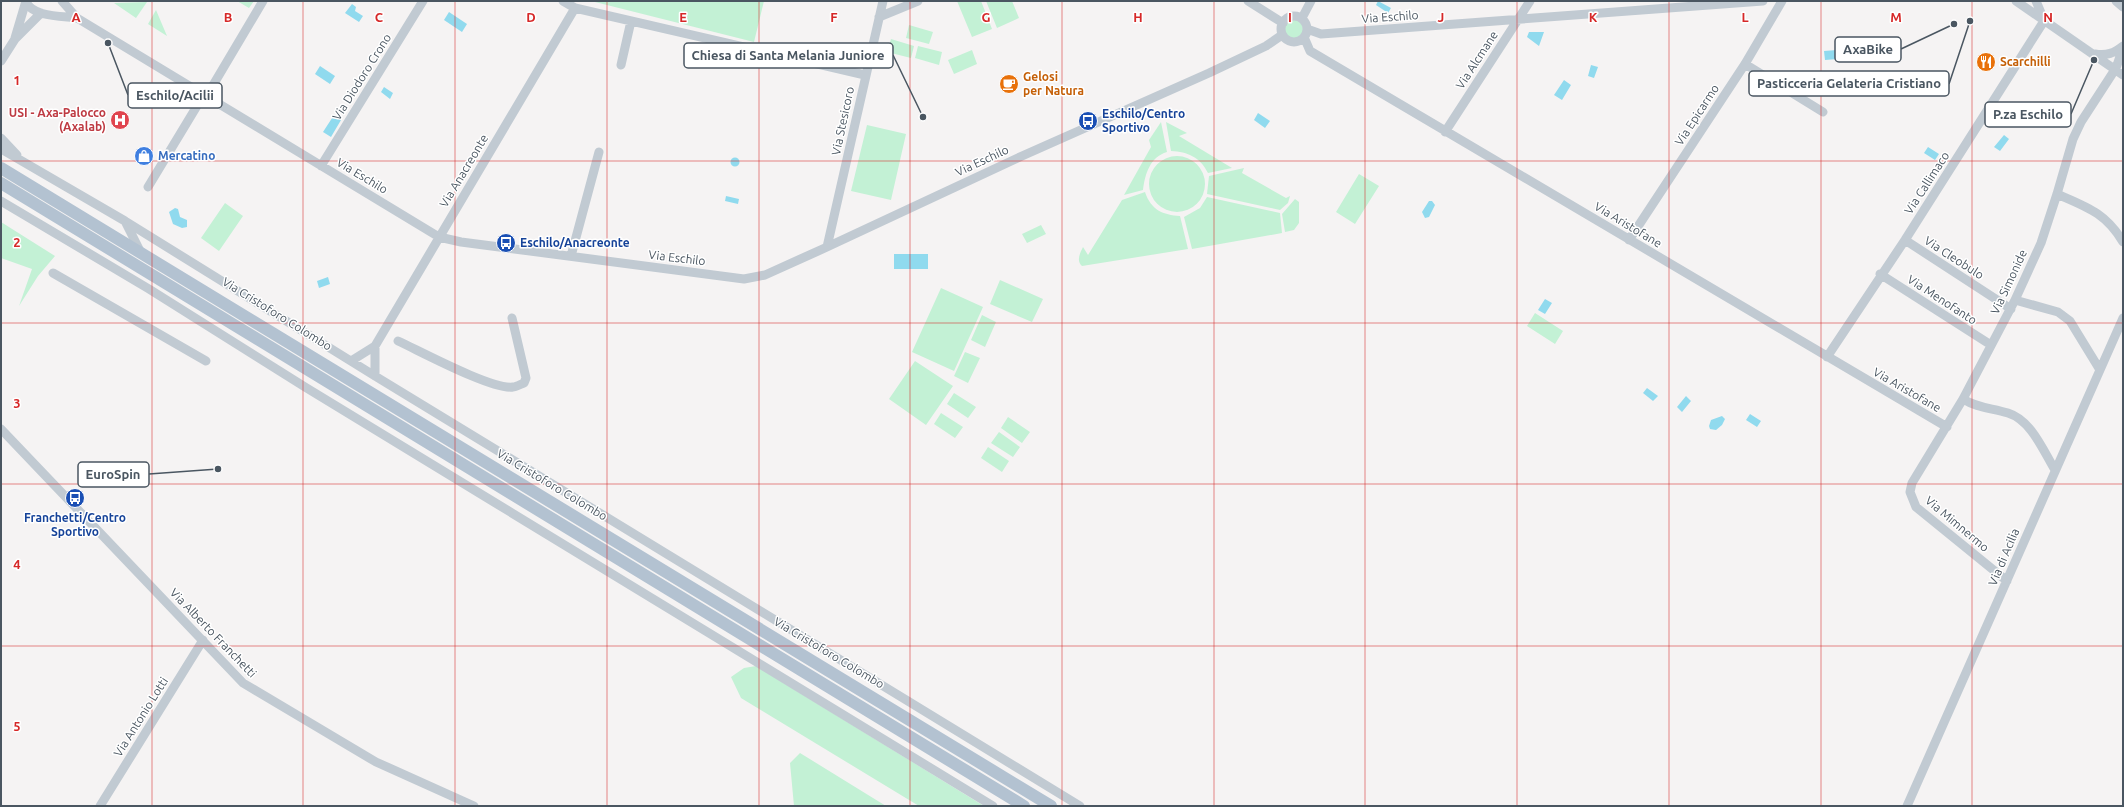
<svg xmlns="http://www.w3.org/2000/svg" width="2124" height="807" font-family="Ubuntu,sans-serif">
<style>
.green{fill:#c3f1d5}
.water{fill:#90daee}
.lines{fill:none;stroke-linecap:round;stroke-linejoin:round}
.minor{stroke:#c1cad2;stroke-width:9}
.major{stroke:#b3c2d1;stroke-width:12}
.grid{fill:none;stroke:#d62828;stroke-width:1;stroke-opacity:0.55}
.labels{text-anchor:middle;stroke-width:3;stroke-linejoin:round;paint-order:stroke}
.street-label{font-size:12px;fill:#4a5661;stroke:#fff}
.food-label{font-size:12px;font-weight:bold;fill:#c56008;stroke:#fff;text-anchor:start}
.health-label{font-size:12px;font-weight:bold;fill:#be3a42;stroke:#fff;text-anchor:end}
.transit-label{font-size:12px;font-weight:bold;fill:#164399;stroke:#fff;text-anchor:start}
.shop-label{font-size:12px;font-weight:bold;fill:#366cbe;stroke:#fff;text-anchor:start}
.grid-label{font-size:13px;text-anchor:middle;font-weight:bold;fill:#d62828;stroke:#fff;stroke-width:3;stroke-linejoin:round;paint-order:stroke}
.leader{fill:none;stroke:#4a5661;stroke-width:1.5}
.callout-dot{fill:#4a5661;stroke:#fff;stroke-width:1.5}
.callout{fill:#fff;stroke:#4a5661;stroke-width:1.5}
.callout-label{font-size:13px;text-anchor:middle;font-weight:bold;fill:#4a5661}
</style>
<rect width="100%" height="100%" fill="#f5f3f3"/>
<path class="green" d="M 237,1 L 254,1 L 249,8 Z
M 591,1 L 764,1 L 754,42 Z
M 957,1 L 981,1 L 992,29 L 972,37 Z
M 986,1 L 1012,1 L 1019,18 L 997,28 Z
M 147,2 L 136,18 L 114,3 Z
M 156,10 L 167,36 L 148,24 Z
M1283 29a10 10 0 1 1 20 0a10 10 0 1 1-20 0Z
M 909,25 L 933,32 L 929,44 L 906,38 Z
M 891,39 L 914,46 L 911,58 L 887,52 Z
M 918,46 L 942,52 L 939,65 L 915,58 Z
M 972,50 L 977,64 L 954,74 L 948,60 Z
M 1161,122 L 1167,152 C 1150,157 1145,174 1143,190 L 1124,195 L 1151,147 L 1149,140 Z
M 1166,122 L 1187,133 L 1179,136 L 1232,168 L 1208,173 C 1200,157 1188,152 1171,151 Z
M 867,125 L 906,134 L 891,200 L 851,191 Z
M1149 184a28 28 0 1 1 56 0a28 28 0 1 1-56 0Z
M 1244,168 L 1242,173 L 1286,198 L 1290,196 L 1288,203 L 1280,210 L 1207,194 L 1209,176 Z
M 1359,174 L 1379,186 L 1355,224 L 1336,212 Z
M 1145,192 C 1151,210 1163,215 1180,216 L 1188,249 L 1082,266 C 1076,261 1080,253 1083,247 L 1088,255 L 1122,200 Z
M 1207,197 L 1280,213 L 1282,233 L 1192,249 L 1184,217 L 1200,208 Z
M 1295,199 L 1299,202 L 1299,223 L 1294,230 L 1285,232 L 1282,214 Z
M 225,203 L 243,216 L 219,251 L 201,238 Z
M 1,222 L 55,256 L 38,276 L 19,306 L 32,269 L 1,258 Z
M 1041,225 L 1046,234 L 1027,243 L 1022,234 Z
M 1000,280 L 1043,299 L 1032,322 L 990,304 Z
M 941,288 L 983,307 L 954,371 L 912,352 Z
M 1535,313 L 1563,331 L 1555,344 L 1527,326 Z
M 982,315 L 996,322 L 985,347 L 971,340 Z
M 965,352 L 980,358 L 968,383 L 954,376 Z
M 915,361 L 953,386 L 926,425 L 889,399 Z
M 954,393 L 976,407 L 968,418 L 947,404 Z
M 941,413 L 963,427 L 955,438 L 934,424 Z
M 1008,417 L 1030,432 L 1022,443 L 1001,428 Z
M 999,432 L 1020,447 L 1013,457 L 991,443 Z
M 988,447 L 1009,461 L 1002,472 L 981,458 Z
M 756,666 L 984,806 L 919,806 L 741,698 L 731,677 L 744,668 Z
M 800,753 L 886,806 L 794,806 L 790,763 Z"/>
<path class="water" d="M 1378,1 L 1391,8 L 1388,13 L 1376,5 Z
M 352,4 L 356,7 L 355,11 L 363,16 L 359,22 L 345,13 Z
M 449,12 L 467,24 L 462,32 L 444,20 Z
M 1529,32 L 1544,32 L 1539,46 L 1527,37 Z
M 1837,50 L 1838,59 L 1825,60 L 1824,51 Z
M 1591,65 L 1598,67 L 1594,78 L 1588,76 Z
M 320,66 L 335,76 L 330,84 L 315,74 Z
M 1564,80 L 1571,85 L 1562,100 L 1554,95 Z
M 384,87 L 393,93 L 390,99 L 381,92 Z
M 1258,113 L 1270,121 L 1265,128 L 1254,120 Z
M 334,115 L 341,120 L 331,137 L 323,132 Z
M 2004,135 L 2009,139 L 2000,151 L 1994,147 Z
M 1928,147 L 1939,154 L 1935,160 L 1924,153 Z
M730.5 162a4.5 4.5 0 1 1 9 0a4.5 4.5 0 1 1-9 0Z
M 726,196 L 739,199 L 738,204 L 725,201 Z
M 1429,201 L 1432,201 L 1435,205 L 1429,217 L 1425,218 L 1422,212 Z
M 175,208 L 178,209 L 180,217 L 187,220 L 187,227 L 182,228 L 173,224 L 169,212 Z
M 894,254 L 928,254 L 928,269 L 894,269 Z
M 328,277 L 330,284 L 319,288 L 317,281 Z
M 1545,299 L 1552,303 L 1545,314 L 1538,310 Z
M 1647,388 L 1658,396 L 1653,401 L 1643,393 Z
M 1686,396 L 1691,401 L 1682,412 L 1677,407 Z
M 1750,414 L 1761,421 L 1757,427 L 1746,420 Z
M 1722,416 L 1725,419 L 1722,425 L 1716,430 L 1710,429 L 1709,426 L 1711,420 Z"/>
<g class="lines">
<path class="minor" d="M 26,1 C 31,17 62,16 77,18
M 62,1 L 77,18 L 439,237 L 461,242 L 744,279 L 765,275 L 827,247 L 1022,156 L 1209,73 L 1266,46 L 1282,35
M 563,1 L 575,8 L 865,75
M 1248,1 L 1283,23
M 2016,1 L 2123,75
M 2036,1 L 2044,20
M 2116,1 L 2123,7
M1281 29a13 13 0 1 1 26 0a13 13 0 1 1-26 0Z
M 879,17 L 918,1
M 1302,18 L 1311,1
M 1307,29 L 1321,34 L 1763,1
M 1304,37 L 1310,51 L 1947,427
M 15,38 L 26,1
M 2095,54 C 2107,56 2114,53 2123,46
M 1,61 L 15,39 L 41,13
M 1745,64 L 1823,112
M 621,65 L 631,21
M 206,97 L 263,1
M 1445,132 L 1530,1
M 1,138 L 17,155
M 1,149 L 125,221 L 375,376 L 1080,806
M 321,166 L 423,1
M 148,187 L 203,96
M 2057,194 C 2087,207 2106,213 2123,242
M 1,201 L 149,289 L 305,387 L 993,806
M 125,221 L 141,253
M 1629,240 L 1745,64 L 1782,1
M 1905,240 L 2011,309
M 827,247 L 883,1
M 571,256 L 599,152
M 53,273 L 206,361
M 1880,274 L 1991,345
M 2015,300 L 2058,312 L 2070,321 L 2100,370
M 398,341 C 420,351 492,390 513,387 C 516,387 521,384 524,383 L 526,378 L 512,318
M 1827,357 L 1905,240 L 2044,21
M 351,361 L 375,346 L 575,8
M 375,376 L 375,346
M 1963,399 C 1977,408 1992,408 2008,413 C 2031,420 2043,450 2055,470
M 1,429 L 243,683 L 376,762 L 474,806
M 2007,581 L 1916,507 L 1910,492 L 1912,483 L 1963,399 L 2015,300 L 2041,243 L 2057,194 L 2073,139 L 2081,122 L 2116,68 L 2123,48
M 100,806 L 203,640
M 1907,806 L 2123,318"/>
<path class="major" d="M 1,168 L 1051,806
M 1,183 L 1024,806"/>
</g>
<path class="grid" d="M 152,1 L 152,806M 303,1 L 303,806M 455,1 L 455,806M 607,1 L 607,806M 759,1 L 759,806M 910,1 L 910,806M 1062,1 L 1062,806M 1214,1 L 1214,806M 1365,1 L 1365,806M 1517,1 L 1517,806M 1669,1 L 1669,806M 1821,1 L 1821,806M 1972,1 L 1972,806M 1,161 L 2123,161M 1,323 L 2123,323M 1,484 L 2123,484M 1,646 L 2123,646"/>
<defs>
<symbol id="restaurant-disc" viewBox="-11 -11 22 22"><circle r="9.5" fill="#e8710a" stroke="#fff"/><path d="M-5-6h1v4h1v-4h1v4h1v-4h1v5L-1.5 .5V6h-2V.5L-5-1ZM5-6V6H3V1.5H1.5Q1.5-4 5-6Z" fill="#fff"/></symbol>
<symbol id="cafe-disc" viewBox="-11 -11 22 22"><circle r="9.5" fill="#e8710a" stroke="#fff"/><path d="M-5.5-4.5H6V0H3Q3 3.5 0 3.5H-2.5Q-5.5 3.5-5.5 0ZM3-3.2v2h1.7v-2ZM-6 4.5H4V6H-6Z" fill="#fff"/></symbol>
<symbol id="hospital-disc" viewBox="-11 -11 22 22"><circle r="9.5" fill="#e0444e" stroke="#fff"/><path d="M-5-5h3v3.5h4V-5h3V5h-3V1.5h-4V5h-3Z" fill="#fff"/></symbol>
<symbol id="bus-disc" viewBox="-11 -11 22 22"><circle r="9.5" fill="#1a4fb4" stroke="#fff"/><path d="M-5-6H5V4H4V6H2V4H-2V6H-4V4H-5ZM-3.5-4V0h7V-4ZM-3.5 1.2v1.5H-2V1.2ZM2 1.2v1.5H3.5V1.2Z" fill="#fff"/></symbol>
<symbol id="shop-disc" viewBox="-11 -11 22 22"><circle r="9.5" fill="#3f7fe0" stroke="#fff"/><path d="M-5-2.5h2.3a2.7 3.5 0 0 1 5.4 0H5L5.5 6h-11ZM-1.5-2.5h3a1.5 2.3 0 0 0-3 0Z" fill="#fff"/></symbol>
</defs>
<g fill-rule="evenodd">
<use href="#restaurant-disc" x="1975" y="51" width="22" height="22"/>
<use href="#cafe-disc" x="998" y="73" width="22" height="22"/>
<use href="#hospital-disc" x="109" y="109" width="22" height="22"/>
<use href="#bus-disc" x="1077" y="110" width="22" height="22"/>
<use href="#shop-disc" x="133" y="145" width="22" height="22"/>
<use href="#bus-disc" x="495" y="232" width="22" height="22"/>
<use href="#bus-disc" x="64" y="487" width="22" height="22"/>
</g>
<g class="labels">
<g class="street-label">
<text transform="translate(1390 17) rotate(-4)" y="4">Via Eschilo</text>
<text transform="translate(1477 60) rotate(-57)" y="4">Via Alcmane</text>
<text transform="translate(362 77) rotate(-58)" y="4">Via Diodoro Crono</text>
<text transform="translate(1697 115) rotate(-57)" y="4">Via Epicarmo</text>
<text transform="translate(843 121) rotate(-78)" y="4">Via Stesicoro</text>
<text transform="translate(982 161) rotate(-25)" y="4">Via Eschilo</text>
<text transform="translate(464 171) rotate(-59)" y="4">Via Anacreonte</text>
<text transform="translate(362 176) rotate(31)" y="4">Via Eschilo</text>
<text transform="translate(1927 183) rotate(-57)" y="4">Via Callimaco</text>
<text transform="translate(1628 225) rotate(31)" y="4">Via Aristofane</text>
<text transform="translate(677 258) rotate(7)" y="4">Via Eschilo</text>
<text transform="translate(1954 258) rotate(33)" y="4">Via Cleobulo</text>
<text transform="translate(2009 282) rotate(-65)" y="4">Via Simonide</text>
<text transform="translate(1942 300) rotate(33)" y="4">Via Menofanto</text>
<text transform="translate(277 314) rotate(32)" y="4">Via Cristoforo Colombo</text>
<text transform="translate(1907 390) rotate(30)" y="4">Via Aristofane</text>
<text transform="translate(552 485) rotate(31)" y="4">Via Cristoforo Colombo</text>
<text transform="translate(1957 524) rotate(40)" y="4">Via Mimnermo</text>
<text transform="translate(2004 557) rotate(-67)" y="4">Via di Acilia</text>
<text transform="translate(213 633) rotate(46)" y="4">Via Alberto Franchetti</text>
<text transform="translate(829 653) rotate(31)" y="4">Via Cristoforo Colombo</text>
<text transform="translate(141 717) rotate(-58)" y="4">Via Antonio Lotti</text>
</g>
<g class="food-label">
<text x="2000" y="66">Scarchilli</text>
<text x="1023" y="81">Gelosi<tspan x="1023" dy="14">per Natura</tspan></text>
</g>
<g class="health-label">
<text x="106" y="117">USI - Axa-Palocco<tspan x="106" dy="14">(Axalab)</tspan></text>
</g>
<g class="transit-label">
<text x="1102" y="118">Eschilo/Centro<tspan x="1102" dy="14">Sportivo</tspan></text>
<text x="520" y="247">Eschilo/Anacreonte</text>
<text x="75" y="522" text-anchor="middle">Franchetti/Centro<tspan x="75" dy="14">Sportivo</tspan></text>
</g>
<g class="shop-label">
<text x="158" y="160">Mercatino</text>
</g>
</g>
<g class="grid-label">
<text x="76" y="22">A</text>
<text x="228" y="22">B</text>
<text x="379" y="22">C</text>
<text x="531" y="22">D</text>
<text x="683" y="22">E</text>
<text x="834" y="22">F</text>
<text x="986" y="22">G</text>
<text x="1138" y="22">H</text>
<text x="1290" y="22">I</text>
<text x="1441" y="22">J</text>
<text x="1593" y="22">K</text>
<text x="1745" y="22">L</text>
<text x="1896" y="22">M</text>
<text x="2048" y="22">N</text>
<text x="17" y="85">1</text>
<text x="17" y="247">2</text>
<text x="17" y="408">3</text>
<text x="17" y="569">4</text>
<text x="17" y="731">5</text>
</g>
<path class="leader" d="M1954 24L1901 49M923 117L893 55M1970 21L1949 84M108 43L128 95M2094 60L2071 114M218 469L149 474"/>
<g class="callout-dot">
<circle cx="1954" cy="24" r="4"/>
<circle cx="923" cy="117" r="4"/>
<circle cx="1970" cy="21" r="4"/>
<circle cx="108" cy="43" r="4"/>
<circle cx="2094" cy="60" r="4"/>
<circle cx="218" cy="469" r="4"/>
</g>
<g class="callout">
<rect x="1835" y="37" width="66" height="25" rx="4"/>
<rect x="684" y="43" width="209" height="25" rx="4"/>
<rect x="1749" y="71" width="200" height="25" rx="4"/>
<rect x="128" y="83" width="94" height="25" rx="4"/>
<rect x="1985" y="102" width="86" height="25" rx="4"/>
<rect x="78" y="462" width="71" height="25" rx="4"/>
</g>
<g class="callout-label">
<text x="1868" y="54">AxaBike</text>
<text x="788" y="60">Chiesa di Santa Melania Juniore</text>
<text x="1849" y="88">Pasticceria Gelateria Cristiano</text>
<text x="175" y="100">Eschilo/Acilii</text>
<text x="2028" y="119">P.za Eschilo</text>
<text x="113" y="479">EuroSpin</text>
</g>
<rect width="2124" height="807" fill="none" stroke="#4a5661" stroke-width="4"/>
</svg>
